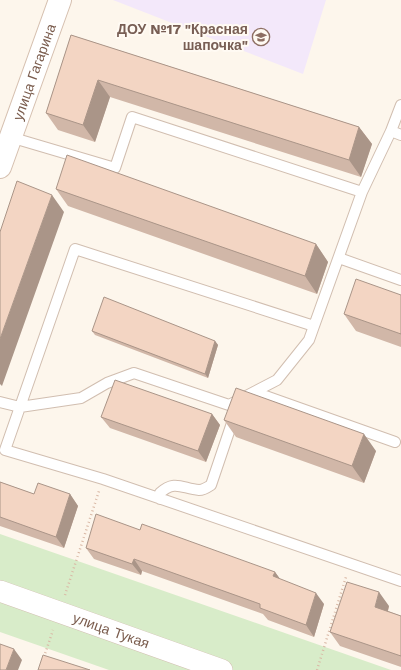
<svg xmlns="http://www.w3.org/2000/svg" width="401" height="670" font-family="'Work Sans',sans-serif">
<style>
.education{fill:#f3e8fa}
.green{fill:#d8ecc9}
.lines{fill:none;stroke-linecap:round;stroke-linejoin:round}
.lane-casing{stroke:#d1beb0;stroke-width:12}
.street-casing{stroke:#d1beb0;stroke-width:22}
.secondary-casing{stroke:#d6c0b0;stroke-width:24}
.path{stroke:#d9b8a5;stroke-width:2.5;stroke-dasharray:1 3;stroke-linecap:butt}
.lane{stroke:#fff;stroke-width:10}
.street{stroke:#fff;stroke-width:21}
.secondary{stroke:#fff;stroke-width:22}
.wall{fill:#d1b7a8}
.shaded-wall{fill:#aa9588}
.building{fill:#f3d5c3;stroke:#aa9588}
.labels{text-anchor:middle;stroke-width:4;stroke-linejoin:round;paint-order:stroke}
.education-label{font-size:14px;font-weight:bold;fill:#785e54;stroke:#fffaf3;text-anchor:end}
.street-label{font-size:14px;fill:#7a5c4d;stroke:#fffaf3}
</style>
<rect width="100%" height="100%" fill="#fdf6ec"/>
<path class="education" d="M 113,0 L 326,0 L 303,74 Z"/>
<path class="green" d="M 0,534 L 391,670 L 109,670 L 0,632 Z"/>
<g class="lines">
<defs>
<path id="lane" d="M 401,105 L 391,131 L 401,135
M 391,131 L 362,192 L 314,326 L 75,249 L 5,450 L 103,479 L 401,581
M 10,137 L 115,168 L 132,117 L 362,192
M 339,258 L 401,280
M 254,392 L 395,442
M 0,402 L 20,407 L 81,398 L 107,383 L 134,373 L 229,405 L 277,380 L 309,340 L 314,326
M 160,499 L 160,493 C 175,479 183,489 199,490 C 203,490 208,487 211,485 L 234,417"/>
<g id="street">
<path id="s1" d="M 0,591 L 222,670"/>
</g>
<g id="secondary">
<path id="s2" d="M 0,167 L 60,0"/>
</g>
</defs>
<use href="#lane" class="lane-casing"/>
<use href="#street" class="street-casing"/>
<use href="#secondary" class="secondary-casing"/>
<path class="path" d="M 65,595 L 99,491
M 44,657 L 53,630
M 317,670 L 346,577"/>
<use href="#lane" class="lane"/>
<use href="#street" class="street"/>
<use href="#secondary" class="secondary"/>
</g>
<path class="wall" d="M 71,35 L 359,127 L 372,144 L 361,177 L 110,97 L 95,142 L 58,130 L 46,113 Z
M 56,189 L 316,244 L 328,262 L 317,294 L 68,206 Z
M 401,295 L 401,347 L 356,331 L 344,314 Z
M 92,331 L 215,341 L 218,345 L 208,378 L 95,335 Z
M 212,414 L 220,425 L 206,462 L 110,428 L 101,417 Z
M 224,420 L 376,451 L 364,483 L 236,437 Z
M 0,482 L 34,494 L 70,494 L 78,506 L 64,548 L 0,526 Z
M 140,530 L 275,572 L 280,579 L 324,604 L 314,637 L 268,620 L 263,614 L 142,571 L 141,575 L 94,559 L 86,548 Z
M 389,606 L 388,611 L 401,616 L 401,667 L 340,646 L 330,632 Z"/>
<path class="shaded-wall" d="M 98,80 L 110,97 L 95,142 L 83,125 Z
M 359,127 L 372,144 L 361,177 L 349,160 Z
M 52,195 L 64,212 L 2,386 L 0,384 L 0,339 Z
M 316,244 L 328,262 L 317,294 L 305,276 Z
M 215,341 L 218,345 L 208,378 L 205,374 Z
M 212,414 L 220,425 L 206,462 L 198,451 Z
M 364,434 L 376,451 L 364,483 L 352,466 Z
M 70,494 L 78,506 L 64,548 L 56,537 Z
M 134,559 L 142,571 L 141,575 L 132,564 Z
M 275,572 L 283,583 L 273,576 Z
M 379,592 L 389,606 L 385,621 L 375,607 Z
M 316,593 L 324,604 L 314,637 L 306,625 Z
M 14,649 L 22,660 L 18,670 L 6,670 Z"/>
<path class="building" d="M 71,35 L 359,127 L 349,160 L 98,80 L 83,125 L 46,113 Z
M 67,155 L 316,244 L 305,276 L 56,189 Z
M 17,181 L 52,195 L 0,339 L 0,232 Z
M 356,279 L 401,295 L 401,334 L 344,314 Z
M 104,297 L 215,341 L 205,374 L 92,331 Z
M 115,380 L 212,414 L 198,451 L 101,417 Z
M 236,388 L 364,434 L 352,466 L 224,420 Z
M 0,482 L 34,494 L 38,483 L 70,494 L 56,537 L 0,517 Z
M 96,514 L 140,530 L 142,524 L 275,572 L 273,576 L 316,593 L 306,625 L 260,608 L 260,604 L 134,559 L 132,564 L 86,548 Z
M 347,582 L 379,592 L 375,607 L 401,616 L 401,656 L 330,632 Z
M 0,644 L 14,649 L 6,670 L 0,670 Z
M 43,655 L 90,670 L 38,670 Z"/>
<defs>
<symbol id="school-ring" viewBox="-11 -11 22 22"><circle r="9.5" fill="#fffaf3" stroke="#8d6e63" stroke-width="1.5"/><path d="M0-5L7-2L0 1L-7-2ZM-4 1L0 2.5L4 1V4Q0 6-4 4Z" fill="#8d6e63"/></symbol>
</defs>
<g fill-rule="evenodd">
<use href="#school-ring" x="251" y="27" width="20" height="20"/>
</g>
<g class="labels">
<g class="education-label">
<text x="248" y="34">ДОУ №17 "Красная<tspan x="248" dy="16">шапочка"</tspan></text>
</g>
<g class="street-label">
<text dy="5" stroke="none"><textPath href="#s2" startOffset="101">улица Гагарина</textPath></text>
<text dy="5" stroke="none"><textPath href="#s1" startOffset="118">улица Тукая</textPath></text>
</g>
</g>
</svg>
